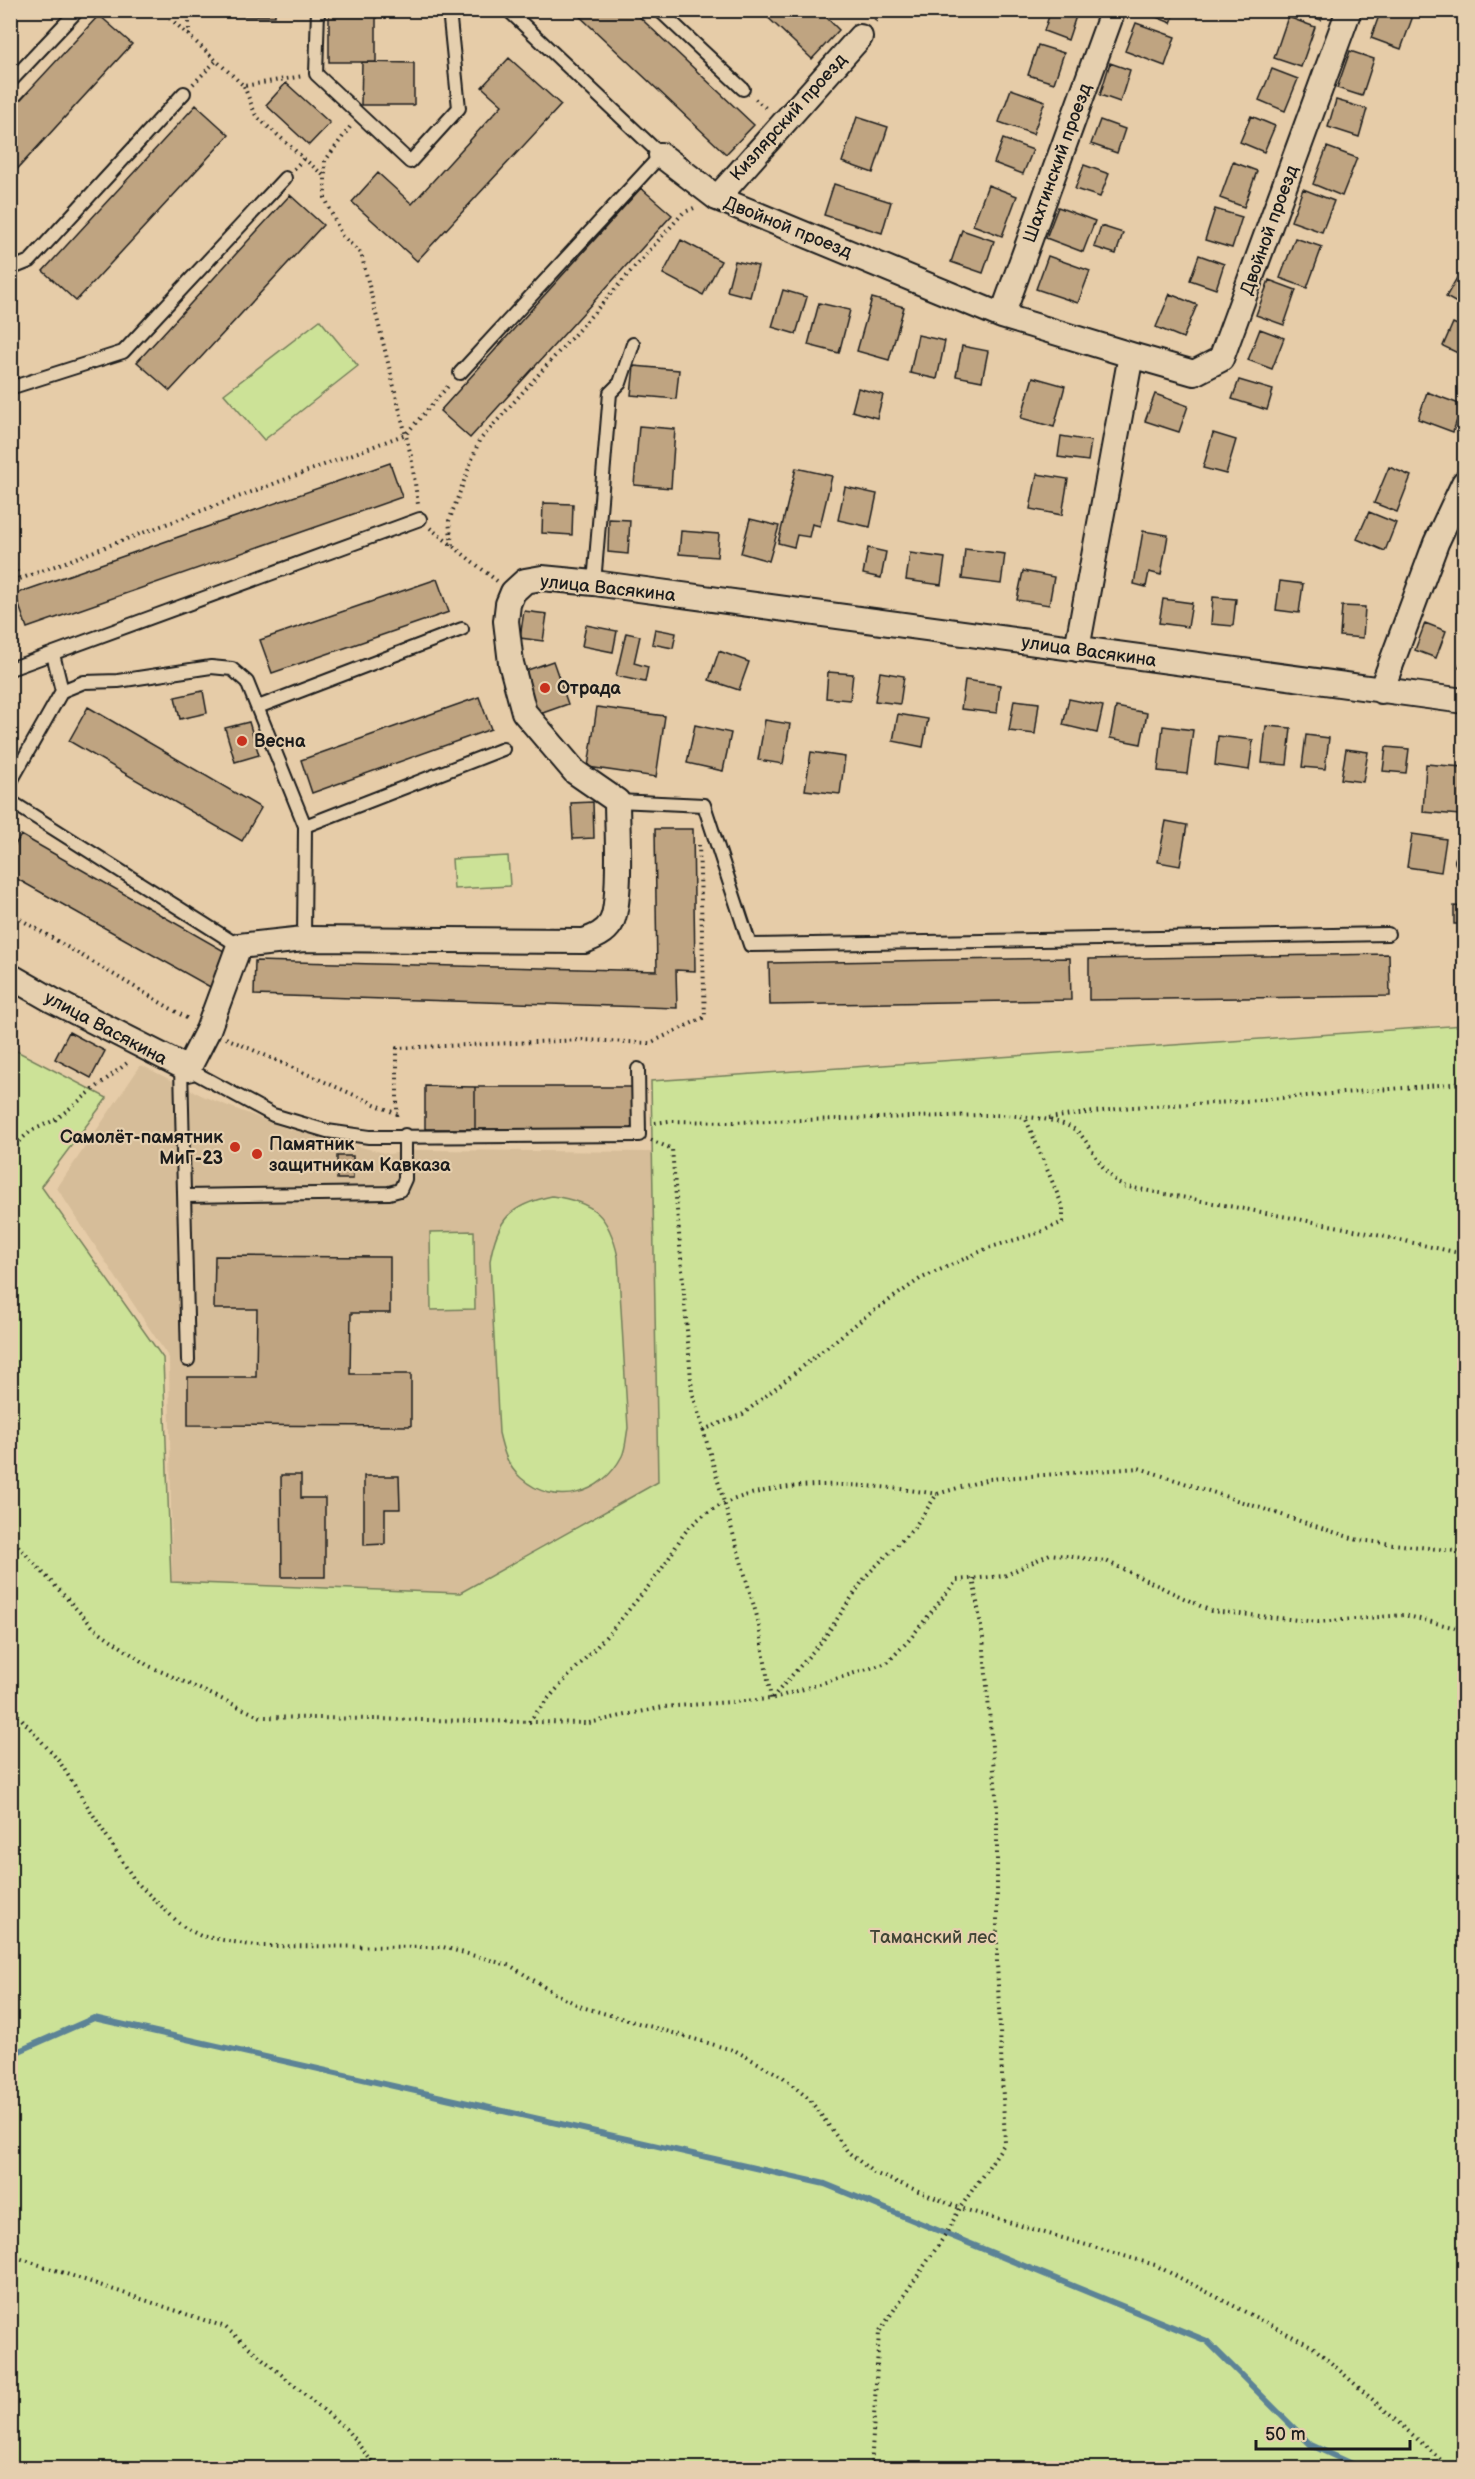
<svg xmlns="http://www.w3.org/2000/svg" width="1475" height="2479" font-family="'Balsamiq Sans',sans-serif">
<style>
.built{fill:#d6bd99}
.green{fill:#cce297;stroke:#747f5a;stroke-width:1.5}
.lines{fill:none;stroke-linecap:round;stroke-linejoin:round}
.stream{stroke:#5c8396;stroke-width:6}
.building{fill:#bfa481;stroke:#1c1c1c;stroke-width:1.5}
.lane-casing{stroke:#1c1c1c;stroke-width:16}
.street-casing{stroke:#1c1c1c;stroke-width:28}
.path{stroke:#1c1c1c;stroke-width:4;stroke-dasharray:1.5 4.5;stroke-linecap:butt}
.lane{stroke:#e5cfae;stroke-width:12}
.street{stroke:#e5cfae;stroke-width:24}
.poi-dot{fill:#c8321e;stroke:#e5cfae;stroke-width:2}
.labels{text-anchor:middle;stroke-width:4.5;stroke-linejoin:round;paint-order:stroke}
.street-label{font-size:18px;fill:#1c1c1c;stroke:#e5cfae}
.poi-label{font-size:18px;font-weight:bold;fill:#1c1c1c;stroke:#e5cfae;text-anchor:start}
.park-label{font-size:18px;fill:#3f4435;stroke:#e5cfae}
</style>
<rect width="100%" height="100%" fill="#e6cca8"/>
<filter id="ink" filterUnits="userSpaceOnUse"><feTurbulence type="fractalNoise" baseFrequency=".0167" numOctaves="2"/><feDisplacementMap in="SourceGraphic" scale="12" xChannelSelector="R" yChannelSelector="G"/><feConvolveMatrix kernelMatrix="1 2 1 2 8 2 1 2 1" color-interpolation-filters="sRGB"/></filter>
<g filter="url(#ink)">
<path class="built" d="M 141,1065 L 205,1097 L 288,1129 L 389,1154 L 418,1150 L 654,1152 L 661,1483 L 461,1597 L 172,1586 L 169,1358 L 57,1188 Z"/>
<path class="green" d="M 320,320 L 358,366 L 264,440 L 224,394 Z
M 508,856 L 510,886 L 454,889 L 452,859 Z
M 1464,1025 L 1464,2468 L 11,2468 L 11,1048 L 107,1098 L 41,1186 L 163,1358 L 171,1582 L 460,1593 L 658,1482 L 651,1081 Z
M 552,1196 C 594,1202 609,1215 618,1257 L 628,1428 C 626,1437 626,1448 622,1456 C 602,1495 555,1508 521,1478 C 507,1466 503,1450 499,1433 L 490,1261 C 497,1219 510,1205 552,1196 Z
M 474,1231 L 475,1309 L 431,1310 L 430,1232 Z"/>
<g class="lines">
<path class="stream" d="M 10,2055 L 94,2018 L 825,2184 L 1207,2341 L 1311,2445 L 1361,2468"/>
</g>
<path class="building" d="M 199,10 L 275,10 L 275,16 L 199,16 Z
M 329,10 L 376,10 L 376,62 L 329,62 Z
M 573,10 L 632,10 L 754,125 L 726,154 Z
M 760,10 L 819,10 L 839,30 L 812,59 Z
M 1051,10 L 1078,10 L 1068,40 L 1044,31 Z
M 1139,10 L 1176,10 L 1171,23 Z
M 1293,10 L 1324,10 L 1321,20 Z
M 1381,10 L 1398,10 L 1413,16 L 1401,49 L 1371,38 Z
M 99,15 L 132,44 L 10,177 L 10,111 Z
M 1288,17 L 1315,27 L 1301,67 L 1274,58 Z
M 1136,23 L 1175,37 L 1165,66 L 1125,51 Z
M 1038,45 L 1064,53 L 1054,83 L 1028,75 Z
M 1350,51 L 1374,59 L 1362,96 L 1337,88 Z
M 509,58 L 561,105 L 417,261 L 352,202 L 378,173 L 412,204 L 502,105 L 482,87 Z
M 362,62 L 414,63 L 414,105 L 361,105 Z
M 1110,63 L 1130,70 L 1120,102 L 1100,95 Z
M 1272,69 L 1298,79 L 1285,111 L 1259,100 Z
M 286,83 L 330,123 L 309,145 L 266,105 Z
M 1011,89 L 1045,101 L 1033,134 L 999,122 Z
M 1336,100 L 1367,109 L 1359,137 L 1328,127 Z
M 196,105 L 229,135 L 76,301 L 43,271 Z
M 1251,116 L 1275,126 L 1264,152 L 1240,142 Z
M 857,117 L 888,127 L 873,173 L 842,162 Z
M 1100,120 L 1125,129 L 1117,153 L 1091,144 Z
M 1003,139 L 1033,150 L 1023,174 L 994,163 Z
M 1327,147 L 1357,158 L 1342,196 L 1313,184 Z
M 1233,162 L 1257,171 L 1244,207 L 1220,198 Z
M 1084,165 L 1109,174 L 1100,197 L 1075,189 Z
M 834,184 L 891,202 L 882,233 L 824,215 Z
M 988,185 L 1017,196 L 1002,236 L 973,225 Z
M 641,188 L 672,215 L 470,438 L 440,411 Z
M 1303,189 L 1334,201 L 1322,232 L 1291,221 Z
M 290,195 L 323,225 L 170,391 L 137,362 Z
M 1058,207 L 1095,221 L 1083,252 L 1046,238 Z
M 1215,209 L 1242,217 L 1232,248 L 1205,240 Z
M 1101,226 L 1123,233 L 1116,254 L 1094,247 Z
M 962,230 L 994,241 L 983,273 L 951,262 Z
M 1295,238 L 1322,247 L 1307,288 L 1280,278 Z
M 681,240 L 721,261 L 703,295 L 663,274 Z
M 1199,255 L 1224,264 L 1216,289 L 1190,280 Z
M 1048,256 L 1090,271 L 1078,303 L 1036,289 Z
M 735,261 L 758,266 L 750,297 L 727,291 Z
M 1458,276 L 1464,279 L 1464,307 L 1446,297 Z
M 1269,280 L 1296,290 L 1284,325 L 1256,315 Z
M 783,290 L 807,297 L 796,334 L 772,327 Z
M 1170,294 L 1197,305 L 1183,338 L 1156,327 Z
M 872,298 L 904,307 L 889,360 L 857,351 Z
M 819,303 L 850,310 L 839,353 L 808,345 Z
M 1453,323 L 1464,328 L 1464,356 L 1443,346 Z
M 1260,329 L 1284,338 L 1272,369 L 1248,360 Z
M 918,335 L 945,341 L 937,379 L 910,373 Z
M 962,346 L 988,351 L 982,381 L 956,376 Z
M 634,366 L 679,370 L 676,399 L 631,395 Z
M 1033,377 L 1065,386 L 1054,427 L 1021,418 Z
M 1239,380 L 1273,390 L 1267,410 L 1232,399 Z
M 858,388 L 883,395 L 877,418 L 852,411 Z
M 1427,392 L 1462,405 L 1453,432 L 1418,419 Z
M 1155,394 L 1188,406 L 1179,432 L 1145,421 Z
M 639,426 L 675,429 L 671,488 L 634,485 Z
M 1213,433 L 1236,440 L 1226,474 L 1203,468 Z
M 1061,436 L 1091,441 L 1088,461 L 1058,457 Z
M 390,463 L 402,497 L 27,628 L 15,594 Z
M 1389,467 L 1411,476 L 1397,512 L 1374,503 Z
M 796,468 L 832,476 L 820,526 L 812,524 L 809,537 L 797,535 L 794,547 L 778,543 Z
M 1037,474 L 1068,479 L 1062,515 L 1030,509 Z
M 845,487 L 877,494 L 870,527 L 838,520 Z
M 543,503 L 573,504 L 572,535 L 542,533 Z
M 1369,512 L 1396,523 L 1385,551 L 1357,539 Z
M 609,519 L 630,520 L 628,554 L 608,552 Z
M 750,519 L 779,526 L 769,561 L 741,553 Z
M 681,531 L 719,534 L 717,557 L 679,554 Z
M 1143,531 L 1168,535 L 1161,575 L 1149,572 L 1146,587 L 1134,584 Z
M 868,548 L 886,552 L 881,578 L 863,574 Z
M 965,549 L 1005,554 L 1001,584 L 962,579 Z
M 910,553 L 945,558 L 941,585 L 906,580 Z
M 1023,571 L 1054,577 L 1049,605 L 1017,600 Z
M 437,579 L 449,612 L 272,673 L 260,640 Z
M 1280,581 L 1303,584 L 1299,613 L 1276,610 Z
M 1213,597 L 1236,599 L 1233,626 L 1211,624 Z
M 1163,599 L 1192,603 L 1188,627 L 1159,623 Z
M 1342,606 L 1365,607 L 1363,638 L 1340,636 Z
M 524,611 L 547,614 L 543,641 L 520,638 Z
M 1425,623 L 1446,631 L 1436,658 L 1415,650 Z
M 586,625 L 617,631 L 613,652 L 582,646 Z
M 655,629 L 676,633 L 673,648 L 652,644 Z
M 626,633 L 640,636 L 634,663 L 648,667 L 645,682 L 616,676 Z
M 719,651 L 749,662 L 739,690 L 709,680 Z
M 1464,651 L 1464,669 L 1459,668 Z
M 553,661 L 568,704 L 537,715 L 522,672 Z
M 828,672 L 853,674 L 850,700 L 826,698 Z
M 880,672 L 904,676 L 900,704 L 875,701 Z
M 965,680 L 1000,685 L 997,713 L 961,709 Z
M 203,691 L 207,713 L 180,719 L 175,697 Z
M 479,697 L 491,729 L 312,793 L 301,760 Z
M 1069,699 L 1103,706 L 1097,733 L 1063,725 Z
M 1014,700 L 1039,703 L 1035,734 L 1009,731 Z
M 88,707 L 261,808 L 242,841 L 69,741 Z
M 597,707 L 665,716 L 656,777 L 588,767 Z
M 1116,707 L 1147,713 L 1141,744 L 1110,738 Z
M 898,714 L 928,719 L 923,747 L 893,741 Z
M 765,720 L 790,724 L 783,764 L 758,760 Z
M 249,722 L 259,755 L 235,762 L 225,728 Z
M 695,725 L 731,733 L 723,771 L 687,763 Z
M 1163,726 L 1193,730 L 1187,774 L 1158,771 Z
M 1266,726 L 1291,728 L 1287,765 L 1262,763 Z
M 1306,735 L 1329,738 L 1325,769 L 1302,767 Z
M 1218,736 L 1253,740 L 1249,770 L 1215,765 Z
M 1386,747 L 1409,749 L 1406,773 L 1383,771 Z
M 1346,749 L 1368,752 L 1363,782 L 1341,779 Z
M 811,752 L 845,757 L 840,794 L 805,790 Z
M 1426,764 L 1463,767 L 1460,815 L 1423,812 Z
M 593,802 L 594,838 L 573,839 L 571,803 Z
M 1166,821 L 1187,825 L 1180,866 L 1158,862 Z
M 655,829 L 693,829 L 695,971 L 676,970 L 677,1008 L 254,995 L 255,961 L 657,971 Z
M 1412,834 L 1446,839 L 1441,872 L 1407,867 Z
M 21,835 L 231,955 L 212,988 L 10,875 L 10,853 Z
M 1454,906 L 1464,907 L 1464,924 L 1454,924 Z
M 1389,954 L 1390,996 L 1089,1000 L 1089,959 Z
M 1070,958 L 1071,1000 L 770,1005 L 769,963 Z
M 69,1032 L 105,1051 L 91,1078 L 55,1059 Z
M 425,1086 L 475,1087 L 475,1129 L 425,1129 Z
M 475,1087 L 633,1087 L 633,1130 L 475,1129 Z
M 337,1156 L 353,1156 L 353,1179 L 337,1179 Z
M 215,1256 L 390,1257 L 390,1313 L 351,1313 L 350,1374 L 411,1374 L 411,1426 L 188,1425 L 188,1377 L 256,1377 L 257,1309 L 214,1309 Z
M 281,1475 L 301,1475 L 301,1498 L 325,1498 L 325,1577 L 282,1577 Z
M 364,1476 L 399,1476 L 400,1509 L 385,1509 L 385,1544 L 364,1545 Z"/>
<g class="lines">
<defs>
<path id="lane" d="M 318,10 L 316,74 L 410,162 L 459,108 L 449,10
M 659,10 L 743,89
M 10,82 L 78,10
M 10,269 L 30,261 L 184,93
M 460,373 L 661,155 L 508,10
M 10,388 L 123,352 L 285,178
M 594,583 L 610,393 L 620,383 L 633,344
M 53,654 L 62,691
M 10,669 L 420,519
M 258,707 L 462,629
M 10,783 L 62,691 L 84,682 L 118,681 L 211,667 L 232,669 L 247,682 L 305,826 L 503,749
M 10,801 L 239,946
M 617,801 L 704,805 L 750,945 L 1388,934
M 1462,861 L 1464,860
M 304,939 L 305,826
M 181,1067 L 188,1360
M 188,1069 L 273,1115 L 327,1131 L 369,1137 L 639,1135 L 638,1069
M 185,1196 L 389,1193 L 400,1190 L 405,1179 L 405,1135"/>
<path id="street" d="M 661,155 L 717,198 L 1002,316 L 1131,355
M 717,198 L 860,37
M 1002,316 L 1113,10
M 1077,649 L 1131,355 L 1194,373 L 1221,359 L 1349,10
M 1381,691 L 1436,543 L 1464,483
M 10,976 L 52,1000 L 188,1069 L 208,1030 L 239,946 L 304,939 L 584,941 C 595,937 605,933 611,923 C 622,903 617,827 617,801 L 575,772 L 524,712 L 511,663 L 506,621 L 508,604 L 513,592 L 525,581 L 542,578 L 594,583 L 1464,701"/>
</defs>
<use href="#lane" class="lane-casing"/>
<use href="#street" class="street-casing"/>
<path class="path" d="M 161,10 L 244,86 L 303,76
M 189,10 L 189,36
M 875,21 L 886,10
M 193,84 L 216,61
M 244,86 L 256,116 L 325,177
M 755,99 L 767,109
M 350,127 L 325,161 L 325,198 L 342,236 L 361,253 L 411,456 L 418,504
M 294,169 L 304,158
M 430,528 L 497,581
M 452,545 L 449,521 L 479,441 L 683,213 L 694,208
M 10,554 L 20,579 L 10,582
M 20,579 L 406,434 L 450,384
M 10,627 L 18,649
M 10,913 L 190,1020
M 226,1038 L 397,1114 L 397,1048 L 583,1040 L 650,1043 L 705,1017 L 699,845
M 1049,1118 L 1132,1107 L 1233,1102 L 1464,1083
M 655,1123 L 669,1121 L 733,1122 L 984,1115 C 1007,1115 1062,1116 1079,1133 C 1094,1149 1103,1175 1123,1186 L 1340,1227 L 1464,1254
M 651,1140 L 672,1149 L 692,1391 L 758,1620 L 771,1699
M 10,1149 L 31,1131 L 55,1120 L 127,1063
M 703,1430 L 743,1414 L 865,1317 L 920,1279 L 988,1248 L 1038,1233 L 1063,1222 L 1063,1207 L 1025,1117
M 10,1537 L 94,1628 L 147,1665 L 261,1717 L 589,1723 L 663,1707 L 771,1699 L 887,1663 L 909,1640 L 957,1580 L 1004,1576 L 1050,1554 L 1106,1561 L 1211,1611 L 1318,1622 L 1404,1615 L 1464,1630
M 772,1698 L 823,1640 L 866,1576 L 914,1528 L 937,1494 L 989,1479 L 1139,1468 L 1358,1540 L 1464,1552
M 10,1706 L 59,1761 L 135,1881 L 182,1926 L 201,1936 L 256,1946 L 443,1947 L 511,1966 L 554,1993 L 582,2007 L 736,2051 L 783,2077 L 810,2100 L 848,2152 L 874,2173 L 960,2208 L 1005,2143 L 997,1963 L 997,1807 L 983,1638 L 973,1578
M 529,1722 C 558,1684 593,1653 623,1617 C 636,1600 651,1585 663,1567 C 672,1555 678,1540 688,1529 C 741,1471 867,1483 937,1494
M 10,2255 L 225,2327 L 346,2429 L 377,2468
M 871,2468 L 879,2332 L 946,2234 L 960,2208 L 1155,2265 L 1313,2347 L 1450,2468"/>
<use href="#lane" class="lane"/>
<use href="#street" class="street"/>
</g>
</g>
<g class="poi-dot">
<circle cx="545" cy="688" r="6"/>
<circle cx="242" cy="741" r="6"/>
<circle cx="235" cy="1147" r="6"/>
<circle cx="257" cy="1154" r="6"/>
</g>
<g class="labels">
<g class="street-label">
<text transform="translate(788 117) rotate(-48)" y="6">Кизлярский проезд</text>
<text transform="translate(1057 163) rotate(-70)" y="6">Шахтинский проезд</text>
<text transform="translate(788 227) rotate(22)" y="6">Двойной проезд</text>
<text transform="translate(1269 230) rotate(-70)" y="6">Двойной проезд</text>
<text transform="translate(608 588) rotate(6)" y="6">улица Васякина</text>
<text transform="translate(1089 651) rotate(8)" y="6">улица Васякина</text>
<text transform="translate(106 1028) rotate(28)" y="6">улица Васякина</text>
</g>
<g class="poi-label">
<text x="557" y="694">Отрада</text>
<text x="254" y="747">Весна</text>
<text x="223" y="1143" text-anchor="end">Самолёт-памятник<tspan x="223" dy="21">МиГ-23</tspan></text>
<text x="269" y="1150">Памятник<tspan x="269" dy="21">защитникам Кавказа</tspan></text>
</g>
<g class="park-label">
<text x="933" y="1943">Таманский лес</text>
</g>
</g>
<rect width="1475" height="2479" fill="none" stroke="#e5cfae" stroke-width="36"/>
<rect x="18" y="18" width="1439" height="2443" fill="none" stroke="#1c1c1c" stroke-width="2" filter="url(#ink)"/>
<path d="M1256 2440v9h154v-9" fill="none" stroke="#1c1c1c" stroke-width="3"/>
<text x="1265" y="2440" font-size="18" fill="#1c1c1c" stroke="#e5cfae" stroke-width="4.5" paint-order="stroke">50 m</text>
</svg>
